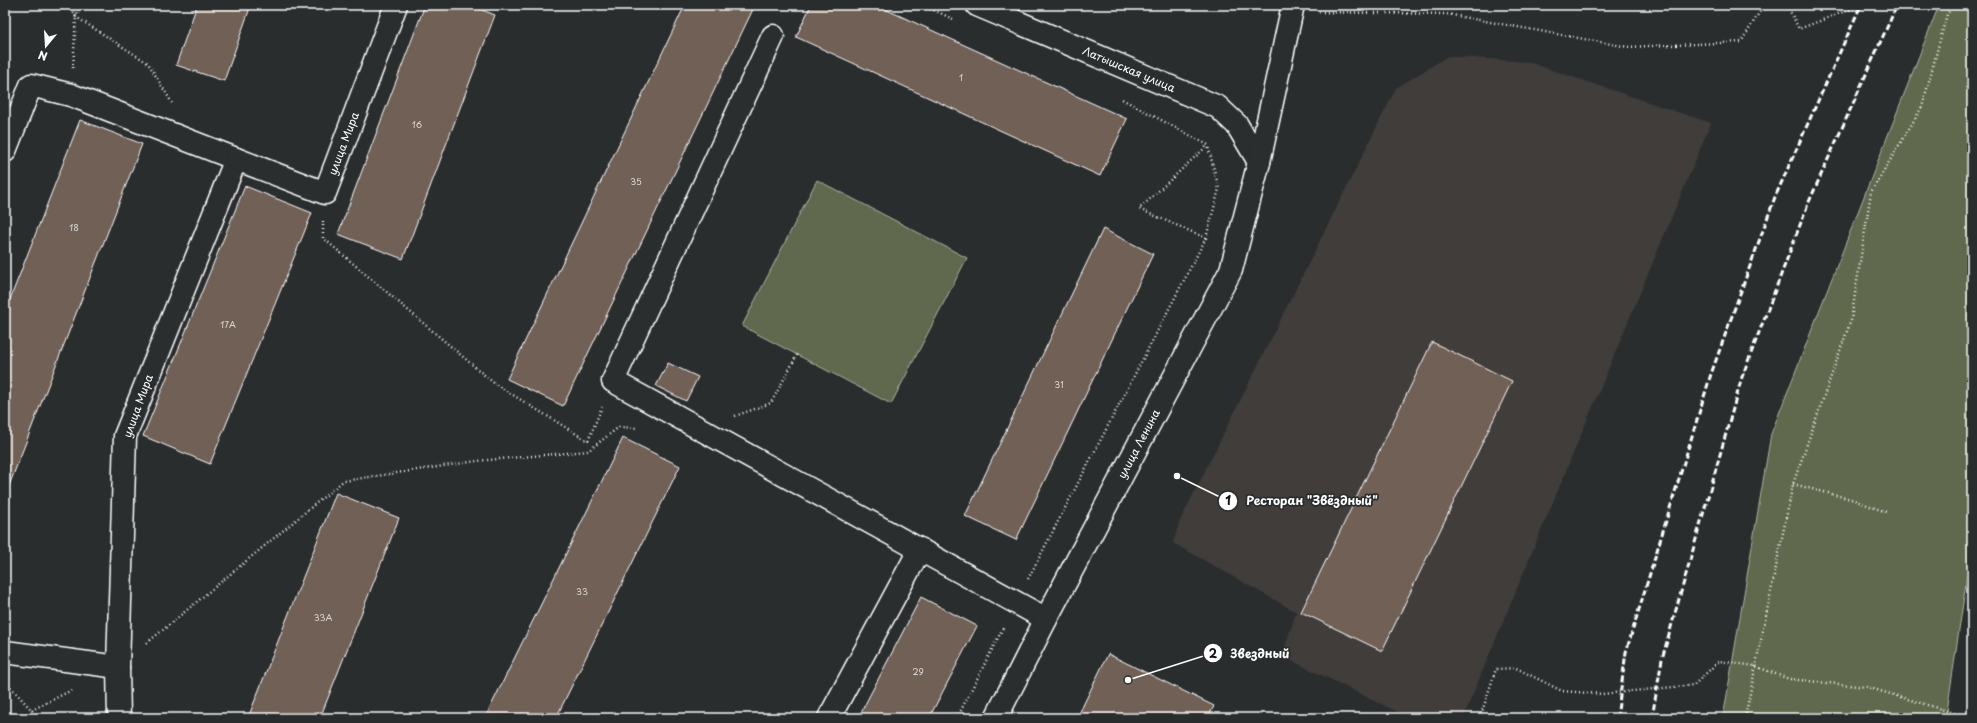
<svg xmlns="http://www.w3.org/2000/svg" width="1977" height="723" font-family="'Playpen Sans',sans-serif">
<style>
.built{fill:#3f3c3a}
.green{fill:#61684e;stroke:#b0b4a6}
.building{fill:#706057;stroke:#fff}
.lines{fill:none;stroke-linecap:round;stroke-linejoin:round}
.minor-casing{stroke:#fff;stroke-width:25}
.path{stroke:#fff;stroke-width:2.5;stroke-dasharray:1 3;stroke-linecap:butt}
.minor{stroke:#2a2d2e;stroke-width:22}
.rail{stroke:#fff;stroke-width:3;stroke-dasharray:6 3;stroke-linecap:butt}
.labels{text-anchor:middle;stroke-width:3.5;stroke-linejoin:round;paint-order:stroke}
.number-label{font-size:9px;fill:#dbd7d5}
.street-label{font-size:11px;fill:#fff;stroke:#2a2d2e}
.leader{fill:none;stroke:#fff;stroke-width:1.5}
.callout-dot{fill:#fff;stroke:#2a2d2e;stroke-width:1.5}
.mark-label{font-size:12px;text-anchor:middle;font-weight:bold;fill:#111}
.callout-label{font-size:12px;text-anchor:middle;font-weight:bold;fill:#fff;stroke:#2a2d2e;stroke-width:3.5;stroke-linejoin:round;paint-order:stroke}
</style>
<rect width="100%" height="100%" fill="#2a2d2e"/>
<filter id="ink" filterUnits="userSpaceOnUse"><feTurbulence type="fractalNoise" baseFrequency=".025" numOctaves="2"/><feDisplacementMap in="SourceGraphic" scale="8" xChannelSelector="R" yChannelSelector="G"/><feConvolveMatrix kernelMatrix="1 2 1 2 8 2 1 2 1" color-interpolation-filters="sRGB"/></filter>
<g filter="url(#ink)">
<path class="built" d="M 1448,56 L 1528,62 L 1711,123 L 1463,718 L 1410,718 L 1282,656 L 1296,612 L 1173,543 L 1179,523 L 1396,88 Z"/>
<path class="green" d="M 1939,5 L 1959,5 L 1972,13 L 1972,563 L 1967,576 L 1946,718 L 1723,718 L 1771,434 Z
M 817,180 L 967,258 L 891,404 L 742,326 Z"/>
<path class="building" d="M 197,5 L 251,5 L 224,81 L 176,65 Z
M 425,5 L 469,5 L 495,15 L 403,259 L 338,234 Z
M 685,5 L 755,5 L 563,406 L 507,379 Z
M 811,5 L 876,5 L 1127,119 L 1100,176 L 796,37 Z
M 80,120 L 142,144 L 5,496 L 5,312 Z
M 245,186 L 312,213 L 210,464 L 143,436 Z
M 1103,229 L 1153,254 L 1016,540 L 965,516 Z
M 1432,342 L 1512,381 L 1382,651 L 1301,612 Z
M 668,363 L 698,377 L 686,401 L 656,386 Z
M 623,438 L 680,466 L 556,718 L 485,718 Z
M 336,493 L 399,518 L 320,718 L 248,718 Z
M 921,597 L 977,626 L 929,718 L 858,718 Z
M 1108,654 L 1214,706 L 1208,718 L 1077,718 Z"/>
<g class="lines">
<defs>
<g id="minor">
<path id="s1" d="M 977,5 L 1218,107 L 1237,125 L 1259,162"/>
<path d="M 773,36 L 613,381 L 1046,619"/>
<path d="M 5,151 L 31,85 L 71,95 L 236,159 L 125,436 L 118,667 L 119,718"/>
<path id="s2" d="M 236,159 L 325,193 L 396,5"/>
<path d="M 5,652 L 118,667"/>
<path d="M 829,718 L 920,549"/>
<path id="s3" d="M 996,718 L 1046,619 L 1231,270 L 1259,162 L 1293,5"/>
</g>
</defs>
<use href="#minor" class="minor-casing"/>
<path class="path" d="M 69,5 L 76,17 L 73,68
M 80,5 L 76,17 L 148,63 L 172,103
M 923,5 L 953,19
M 1792,5 L 1790,11 L 1799,29 L 1861,5 L 1900,5
M 1319,12 L 1446,14 L 1628,47 L 1741,42 L 1764,5
M 323,221 L 323,238 L 495,384 L 588,441 L 602,407
M 1206,238 L 1219,189 L 1208,146
M 735,416 L 771,403 L 797,355
M 1793,484 L 1851,499 L 1886,512
M 1028,579 L 1206,238 L 1139,209 L 1208,145 L 1120,98
M 147,643 L 343,481 L 477,461 L 588,451 L 619,427 L 638,428
M 5,681 L 39,718
M 29,718 L 32,710 L 72,690
M 957,718 L 1003,628
M 1480,718 L 1496,669 L 1516,668 L 1562,691 L 1602,694 L 1694,685 L 1719,661 L 1755,666 L 1789,679 L 1867,687 L 1971,718
M 1745,718 L 1793,484 L 1851,320 L 1871,192 L 1922,107 L 1947,14 L 1954,5"/>
<use href="#minor" class="minor"/>
<path class="rail" d="M 1617,718 L 1626,652 L 1711,374 L 1775,197 L 1861,5
M 1652,718 L 1662,659 L 1742,377 L 1808,204 L 1897,5"/>
</g>
</g>
<g class="labels">
<g class="number-label">
<text x="961" y="81">1</text>
<text x="417" y="128">16</text>
<text x="636" y="185">35</text>
<text x="74" y="231">18</text>
<text x="228" y="328">17А</text>
<text x="1059" y="388">31</text>
<text x="582" y="595">33</text>
<text x="323" y="621">33А</text>
<text x="918" y="675">29</text>
</g>
<g class="street-label">
<text dy="4" stroke="none"><textPath href="#s1" startOffset="165">Латышская улица</textPath></text>
<text dy="4" stroke="none"><textPath href="#s2" startOffset="148">улица Мира</textPath></text>
<text transform="translate(138 406) rotate(-70)" y="4">улица Мира</text>
<text dy="4" stroke="none"><textPath href="#s3" startOffset="309">улица Ленина</textPath></text>
</g>
</g>
<path class="leader" d="M1177 476L1228 501M1128 680L1213 653"/>
<g class="callout-dot">
<circle cx="1177" cy="476" r="4"/>
<circle cx="1128" cy="680" r="4"/>
<circle cx="1228" cy="501" r="10"/>
<circle cx="1213" cy="653" r="10"/>
</g>
<g class="mark-label">
<text x="1228" y="505">1</text>
<text x="1213" y="658">2</text>
</g>
<g class="callout-label">
<text x="1312" y="505">Ресторан "Звёздный"</text>
<text x="1260" y="658">Звездный</text>
</g>
<rect width="1977" height="723" fill="none" stroke="#2a2d2e" stroke-width="20"/>
<rect x="10" y="10" width="1957" height="703" fill="none" stroke="#fff" stroke-width="1.5" filter="url(#ink)"/>
<g transform="translate(46 46) rotate(198)" stroke="#2a2d2e" stroke-width="3" paint-order="stroke">
<path d="M0-3L7 15L0 10L-7 15Z" fill="#ffffff"/>
<text y="-6" font-size="11" font-weight="bold" text-anchor="middle" fill="#ffffff">N</text>
</g>
</svg>
